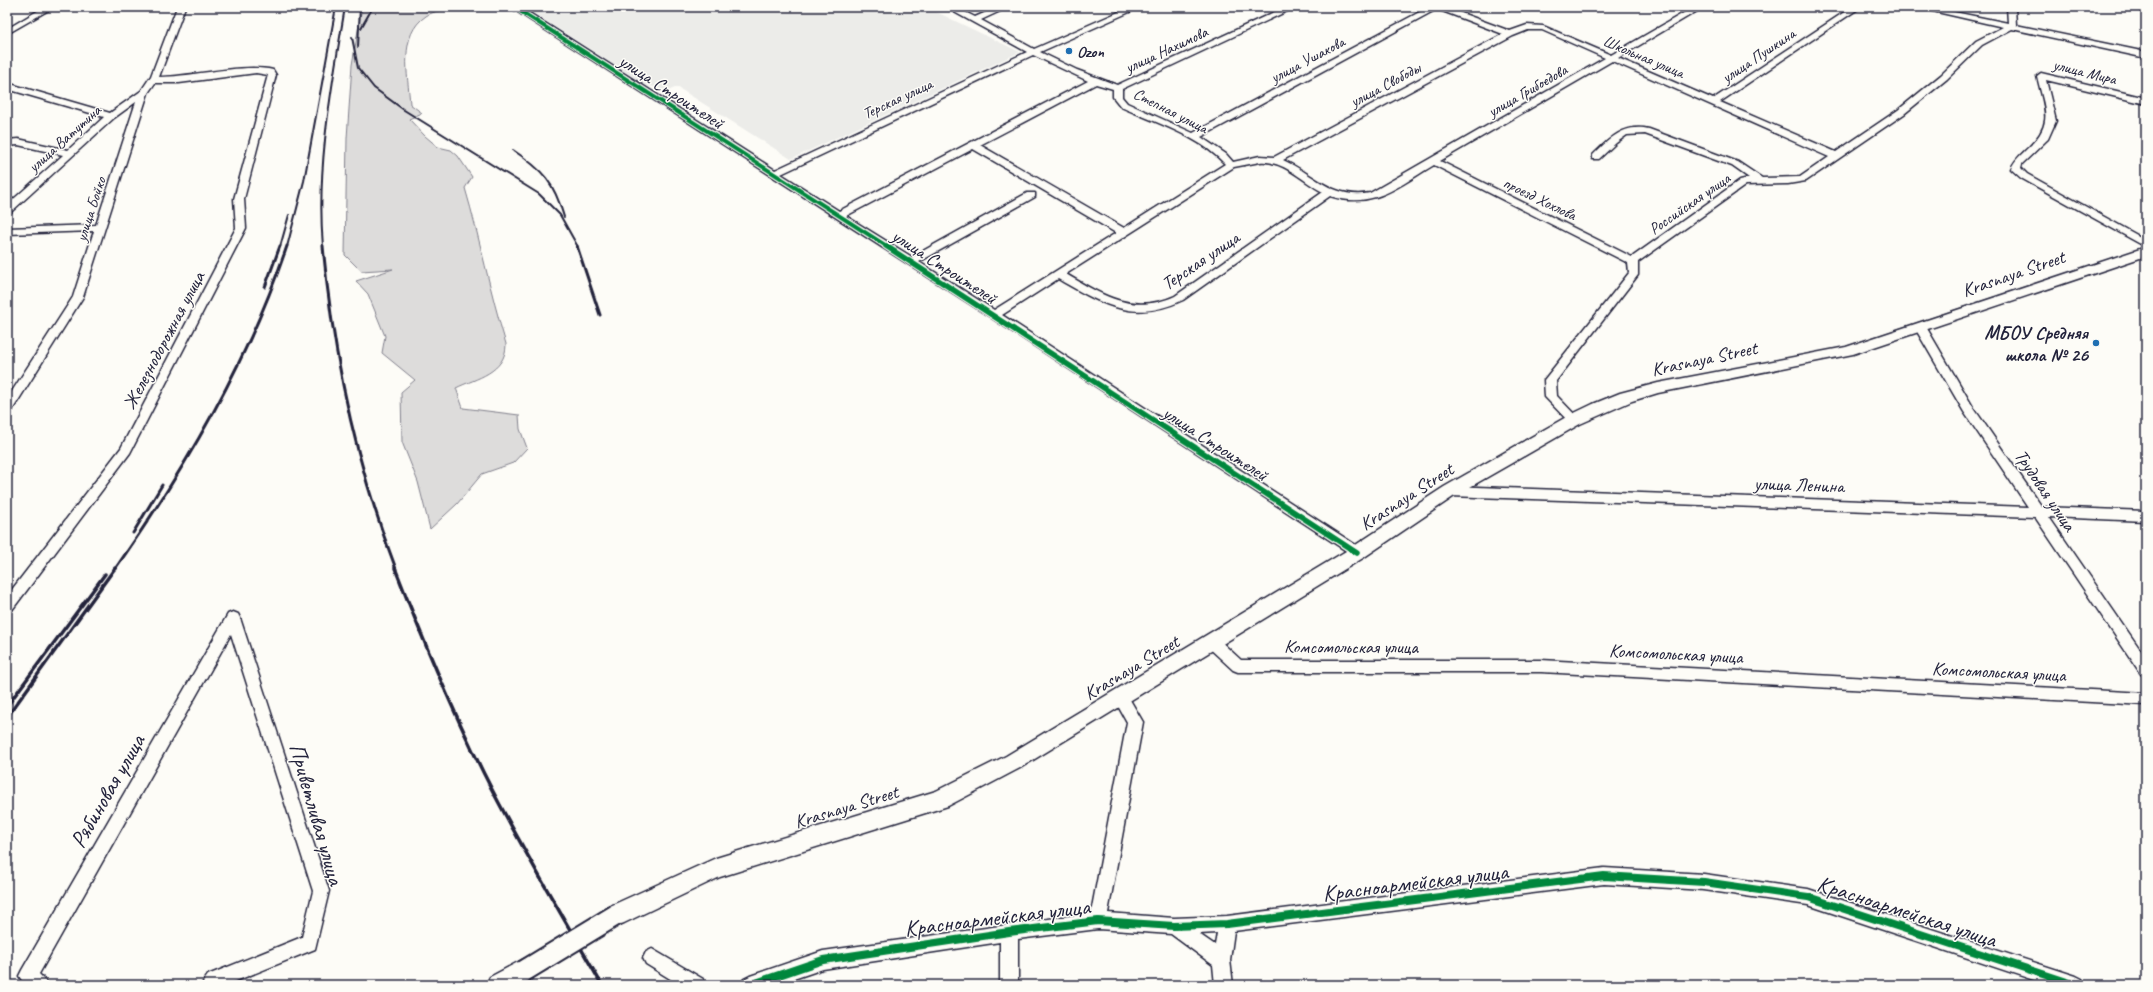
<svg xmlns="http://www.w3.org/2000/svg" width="2153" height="992" font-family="Caveat,sans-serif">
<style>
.built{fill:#ecece9}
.green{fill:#dddcdb;stroke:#807f8b}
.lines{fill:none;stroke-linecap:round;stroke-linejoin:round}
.minor-casing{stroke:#22223b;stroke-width:3}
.major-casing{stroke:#22223b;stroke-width:3}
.minor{fill:#fdfcf7;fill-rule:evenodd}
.major{fill:#fdfcf7;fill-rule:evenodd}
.rail-far2{stroke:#22223b;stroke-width:2}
.rail-far1{stroke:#22223b;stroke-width:3}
.rail{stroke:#22223b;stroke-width:3.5}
.major-bridge-casing{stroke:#22223b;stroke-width:24;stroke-linecap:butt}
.major-bridge{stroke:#fdfcf7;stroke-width:20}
.cycleway-far2-casing{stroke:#fdfcf7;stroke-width:6}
.cycleway-far1-casing{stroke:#fdfcf7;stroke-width:8}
.cycleway-casing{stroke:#fdfcf7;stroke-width:10}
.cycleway-far2{stroke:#00873e;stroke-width:4}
.cycleway-far1{stroke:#00873e;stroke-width:5.5}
.cycleway{stroke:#00873e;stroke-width:8}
.poi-dot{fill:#1f6fb2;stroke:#fdfcf7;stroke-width:1.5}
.labels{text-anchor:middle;stroke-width:3;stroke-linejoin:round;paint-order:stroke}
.far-street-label{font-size:16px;fill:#22223b;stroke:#fdfcf7}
.far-poi-label{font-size:16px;font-weight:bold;fill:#22223b;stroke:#fdfcf7;text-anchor:start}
.street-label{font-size:19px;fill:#22223b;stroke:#fdfcf7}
.poi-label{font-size:19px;font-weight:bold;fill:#22223b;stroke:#fdfcf7;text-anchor:end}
.near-street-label{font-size:23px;fill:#22223b;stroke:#fdfcf7}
</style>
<rect width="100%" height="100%" fill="#fdfcf7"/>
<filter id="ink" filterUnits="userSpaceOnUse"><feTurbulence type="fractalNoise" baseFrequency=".025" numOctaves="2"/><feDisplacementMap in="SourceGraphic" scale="8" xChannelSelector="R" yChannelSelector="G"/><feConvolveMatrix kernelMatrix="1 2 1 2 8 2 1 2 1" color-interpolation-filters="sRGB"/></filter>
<g filter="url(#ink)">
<path class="built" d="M 524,7 L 926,7 L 1020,52 L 791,159 L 677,87 L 668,91 L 646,85 Z"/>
<path class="green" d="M 362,7 L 453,7 C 445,10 433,11 426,16 C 398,35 408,75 410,104 L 422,113 L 409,119 L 425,136 L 438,147 L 451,150 L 458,156 L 472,177 L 465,188 C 480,239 490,292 506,344 C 506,373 476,378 456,388 L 463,408 L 519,415 L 520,429 L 527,448 L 513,463 L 482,474 L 457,504 L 430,529 L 418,482 L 402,442 L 401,392 L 415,380 L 382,353 L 385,336 L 368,294 L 356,281 L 393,269 L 361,271 L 345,255 L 347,138 L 352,65 Z"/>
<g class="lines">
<defs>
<path id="minor" d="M 44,7 L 54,7 L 7,34 L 7,29 Z
M 177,7 L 185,7 L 159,77 C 192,77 243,63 273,70 L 276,75 L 244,199 L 246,228 L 130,453 L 12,610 L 7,612 L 7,596 L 121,448 L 236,228 L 234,199 L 268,75 L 256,73 L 179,83 L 155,83 L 148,93 L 83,297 L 11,412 L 7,413 L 7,399 L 73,297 L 94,231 L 7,234 L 7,228 L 96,225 L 136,102 L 114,118 L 11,212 L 7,213 L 7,205 L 63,155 L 18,145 L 7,146 L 7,140 L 18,139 L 68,150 L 104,117 L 7,89 L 7,83 L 110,113 L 141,91 L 151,76 Z
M 510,7 L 520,7 L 775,170 L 1027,52 L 945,7 L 955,7 L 975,17 L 998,7 L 1009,7 L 981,20 L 1034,49 L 1130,7 L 1141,7 L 1040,52 L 1077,70 L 1117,85 L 1285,7 L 1296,7 L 1122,89 L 1122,97 L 1127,103 L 1193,133 L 1429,7 L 1445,7 L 1510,31 L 1527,25 L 1543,26 L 1611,55 L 1694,7 L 1704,7 L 1618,58 L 1713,99 L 1852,7 L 1861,7 L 1720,102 L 1836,152 L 1898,110 L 1941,75 L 1976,41 L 2003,27 L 1915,7 L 1930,7 L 2008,23 L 2007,7 L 2015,7 L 2016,25 L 2146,52 L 2146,58 L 2012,29 L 1982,45 L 1947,79 L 1904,114 L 1806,181 L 1788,184 L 1746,185 L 1638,262 L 1638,275 L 1556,381 L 1557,396 L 1580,420 L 1574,424 L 1570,423 L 1545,397 L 1544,380 L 1629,273 L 1628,263 L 1434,165 C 1398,186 1374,210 1330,196 L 1183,300 C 1133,324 1102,304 1058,279 L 1002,315 L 1362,549 L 1364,553 L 1362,557 L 1357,558 L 990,317 ZM 1437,9 L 1503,34 L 1274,157 L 1260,156 L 1233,162 L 1226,154 L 1201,137 ZM 1528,30 L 1542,30 L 1605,58 L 1370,193 C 1333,200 1314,174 1283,160 L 1513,36 ZM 1033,55 L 1088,81 L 839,211 L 781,174 ZM 1612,61 L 1829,157 L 1800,177 L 1762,178 L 1738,162 L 1649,129 C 1624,123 1609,139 1593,155 L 1593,159 L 1599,159 L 1616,143 L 1627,135 L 1645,134 L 1732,166 L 1749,178 L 1740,180 L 1632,257 L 1440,161 ZM 1096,84 L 1113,89 L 1113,97 L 1121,107 C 1156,123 1198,135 1225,164 L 1124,228 L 980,145 ZM 973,149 L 1116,233 L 994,310 L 919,262 L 1035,197 L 1035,193 L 1027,193 L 912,257 L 846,216 ZM 1260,162 C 1284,160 1302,181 1323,192 L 1175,296 C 1133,315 1103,296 1066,274 L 1234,167 Z
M 2041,73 L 2146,98 L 2146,104 L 2046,80 L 2056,121 L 2048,139 L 2022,164 L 2021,168 L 2027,174 L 2146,240 L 2146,247 L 2021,178 L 2011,169 C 2014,160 2022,154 2029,147 C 2055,122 2044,108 2037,76 Z
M 1921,324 L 1925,325 L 1973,407 L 2042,507 L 2146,511 L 2146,521 L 2049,517 L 2146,658 L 2146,676 L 2141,674 L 2035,517 L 1450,496 L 1445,494 L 1444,491 L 1445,488 L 1450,486 L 2028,507 L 1964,412 L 1915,328 Z
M 233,612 L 238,614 L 240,618 L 329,891 L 315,949 L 226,985 L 201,985 L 208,975 L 302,937 L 313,891 L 231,634 L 39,974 L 44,979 L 47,985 L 25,985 L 19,976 L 22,970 L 228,614 Z
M 1212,636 L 1217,638 L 1241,660 L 1541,660 L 2146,693 L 2146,705 L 1541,672 L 1238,672 L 1233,670 L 1207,646 L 1205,642 L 1207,638 Z
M 1121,691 L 1126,693 L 1143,722 L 1108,913 L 1174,918 L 1227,916 L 1604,868 L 1704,874 L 1808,889 L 2076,976 L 2082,979 L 2085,985 L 2049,985 L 1808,905 L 1704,890 L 1604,884 L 1234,931 L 1230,960 L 1233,985 L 1215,985 L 1213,965 L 1171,934 L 1098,929 L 1018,939 L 1018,985 L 1000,985 L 1000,942 L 823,969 L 776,985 L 741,985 L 744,979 L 750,976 L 823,951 L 1091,913 L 1127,722 L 1113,697 L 1116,693 ZM 1217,933 L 1215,945 L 1199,934 Z
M 652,949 L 703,979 L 706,985 L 680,985 L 646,964 L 643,958 L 646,952 Z"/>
<path id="major" d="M 2146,247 L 2146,256 L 1853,354 L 1658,393 L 1632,401 L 1580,424 L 1456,495 L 1363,558 L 1020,768 L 948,806 L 720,877 L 624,923 L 616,926 L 608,923 L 605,915 L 608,907 L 716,858 L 936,791 L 1006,756 L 1351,548 L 1444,487 L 1568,416 L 1593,404 L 1620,393 L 1658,383 L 1846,347 Z
M 524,959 L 532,963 L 536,971 C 528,990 504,985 486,985 L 490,977 Z"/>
</defs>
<use href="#minor" class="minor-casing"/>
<use href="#major" class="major-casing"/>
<use href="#minor" class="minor"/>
<use href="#major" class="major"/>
<path class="rail-far2" d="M 361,28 L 373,7
M 352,37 L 358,68 L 374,88 L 404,110 L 539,194 L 560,215 L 578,247
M 358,47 L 360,7
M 513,150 C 543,170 554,182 564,217
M 280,247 L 289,215
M 287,247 L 304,181 L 336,7
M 323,247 C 316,166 332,86 345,7"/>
<path class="rail-far1" d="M 323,246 C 333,356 356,465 396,569
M 577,246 L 600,315
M 265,287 L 280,246
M 133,533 L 162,485
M 115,569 C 185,469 248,362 287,246"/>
<path class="rail" d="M 395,568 C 422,638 451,707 484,774 C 520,846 562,915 602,985
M 7,706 L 105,574
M 7,717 L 115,568"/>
<defs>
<path id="major-bridge" d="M 524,971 L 616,915"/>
</defs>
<use href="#major-bridge" class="major-bridge-casing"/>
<use href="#major-bridge" class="major-bridge"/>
<defs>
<path id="cycleway-far2" d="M 514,7 L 888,247"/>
<path id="cycleway-far1" d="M 886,246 L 1357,553"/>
<path id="cycleway" d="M 750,985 L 823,960 L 1009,932 L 1098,921 L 1174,926 L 1227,924 L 1604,876 L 1704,882 L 1808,897 L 2076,985"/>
</defs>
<use href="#cycleway-far2" class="cycleway-far2-casing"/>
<use href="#cycleway-far1" class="cycleway-far1-casing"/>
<use href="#cycleway" class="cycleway-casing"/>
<use href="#cycleway-far2" class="cycleway-far2"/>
<use href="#cycleway-far1" class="cycleway-far1"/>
<use href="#cycleway" class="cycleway"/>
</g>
</g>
<g class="poi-dot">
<circle cx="1069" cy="51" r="4"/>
<circle cx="2096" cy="343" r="4"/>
</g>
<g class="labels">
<g class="far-street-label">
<text transform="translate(1166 49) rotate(-25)" y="6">улица Нахимова</text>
<text transform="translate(1758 55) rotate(-34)" y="6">улица Пушкина</text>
<text transform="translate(1644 56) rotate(23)" y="6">Школьная улица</text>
<text transform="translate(1307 59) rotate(-28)" y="6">улица Ушакова</text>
<text transform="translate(2085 71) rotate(14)" y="6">улица Мира</text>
<text transform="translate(1385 84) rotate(-28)" y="6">улица Свободы</text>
<text transform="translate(1527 90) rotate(-30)" y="6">улица Грибоедова</text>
<text transform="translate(897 98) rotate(-25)" y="6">Терская улица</text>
<text transform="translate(1171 110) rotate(27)" y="6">Степная улица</text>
<text transform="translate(64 138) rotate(-42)" y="6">улица Ватутина</text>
<text transform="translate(1540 198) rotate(26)" y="6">проезд Хохлова</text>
<text transform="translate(1689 203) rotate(-35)" y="6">Российская улица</text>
<text transform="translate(90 209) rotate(-72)" y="6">улица Бойко</text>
</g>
<g class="far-poi-label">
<text x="1077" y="57">Ozon</text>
</g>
<g class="street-label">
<text transform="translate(672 91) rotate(33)" y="7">улица Строителей</text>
<text transform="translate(1200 260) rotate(-34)" y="7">Терская улица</text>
<text transform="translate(945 266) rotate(33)" y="7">улица Строителей</text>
<text transform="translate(2013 273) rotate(-19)" y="7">Krasnaya Street</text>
<text transform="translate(163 340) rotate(-62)" y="7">Железнодорожная улица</text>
<text transform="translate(1704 358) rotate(-12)" y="7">Krasnaya Street</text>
<text transform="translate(1216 443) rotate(33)" y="7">улица Строителей</text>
<text transform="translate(1799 484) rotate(2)" y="7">улица Ленина</text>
<text transform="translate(2046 490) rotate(56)" y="7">Трудовая улица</text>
<text transform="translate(1406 496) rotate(-33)" y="7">Krasnaya Street</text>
<text x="1351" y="653">Комсомольская улица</text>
<text transform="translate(1676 653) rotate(3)" y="7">Комсомольская улица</text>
<text transform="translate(1131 667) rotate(-31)" y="7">Krasnaya Street</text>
<text transform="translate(1999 671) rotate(3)" y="7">Комсомольская улица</text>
<text transform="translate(846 806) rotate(-17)" y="7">Krasnaya Street</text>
</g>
<g class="poi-label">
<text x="2088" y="339">МБОУ Средняя<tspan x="2088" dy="22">школа № 26</tspan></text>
</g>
<g class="near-street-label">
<text transform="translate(107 791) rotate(-60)" y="8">Рябиновая улица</text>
<text transform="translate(317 814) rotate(74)" y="8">Приветливая улица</text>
<text transform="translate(1415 882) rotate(-7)" y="8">Красноармейская улица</text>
<text transform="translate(1907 911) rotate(18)" y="8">Красноармейская улица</text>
<text transform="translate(997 917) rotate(-7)" y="8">Красноармейская улица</text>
</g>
</g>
<rect width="2153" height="992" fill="none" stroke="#fdfcf7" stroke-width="24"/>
<rect x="12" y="12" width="2129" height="968" fill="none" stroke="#22223b" stroke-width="1.5" filter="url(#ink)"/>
</svg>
